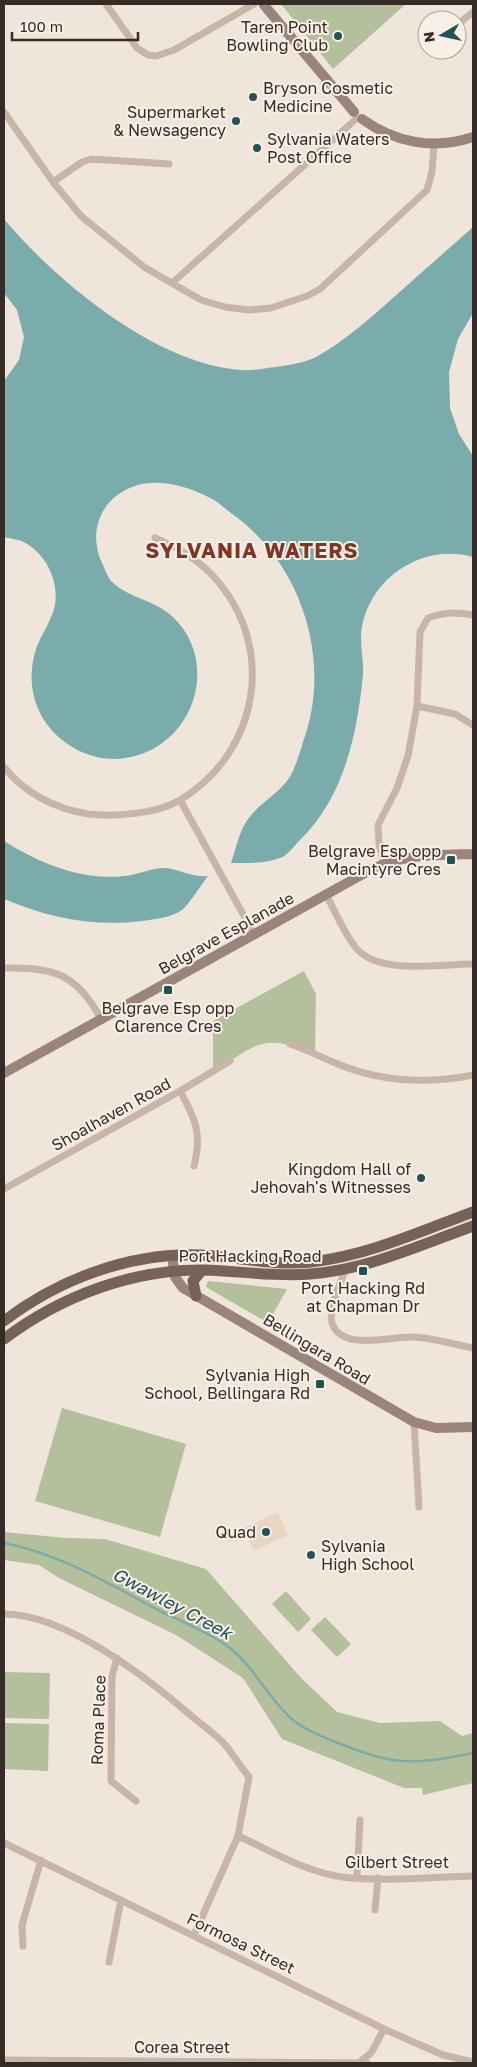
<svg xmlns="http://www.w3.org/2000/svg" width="477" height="2067" font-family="'Golos Text',sans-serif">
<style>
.green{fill:#b4bf9b}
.plaza{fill:#e8d6c2}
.water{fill:#7bacac}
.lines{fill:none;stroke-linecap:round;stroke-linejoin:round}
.stream{stroke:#7bacac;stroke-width:2.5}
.street{stroke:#c8b5a7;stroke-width:7}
.secondary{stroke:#9b8479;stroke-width:10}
.primary{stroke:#766259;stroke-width:11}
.poi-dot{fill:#1f5354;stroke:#f8f0e7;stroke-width:2}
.labels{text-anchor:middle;stroke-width:4;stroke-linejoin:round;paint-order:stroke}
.poi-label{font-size:16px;fill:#352b27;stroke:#f8f0e7;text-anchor:end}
.street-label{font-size:16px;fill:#352b27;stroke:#f8f0e7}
.water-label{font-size:18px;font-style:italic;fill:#1f5354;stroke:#f8f0e7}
.district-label{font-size:21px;font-weight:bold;letter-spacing:1px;fill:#803624;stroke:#f8f0e7}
</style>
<rect width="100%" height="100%" fill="#f0e5db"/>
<path class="green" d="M 281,4 L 406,4 L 333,69 Z
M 304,971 L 316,994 L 315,1053 C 260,1033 258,1044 213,1072 L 213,1021 Z
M 208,1281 L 287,1289 L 268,1323 L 206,1287 Z
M 62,1408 L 186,1444 L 160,1537 L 35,1501 Z
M 4,1532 L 66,1538 L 105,1539 L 206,1569 L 302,1679 L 337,1712 L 380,1723 L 440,1721 L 462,1736 L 473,1733 L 473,1783 L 423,1795 L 422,1788 L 404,1788 L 282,1739 L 243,1678 L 176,1635 L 59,1578 L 39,1565 L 4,1560 Z
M 286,1591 L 311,1619 L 298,1632 L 272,1604 Z
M 325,1617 L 351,1644 L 337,1657 L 311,1630 Z
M 5,1672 L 50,1673 L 49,1719 L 4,1718 Z
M 4,1723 L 49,1724 L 48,1771 L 4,1769 Z"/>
<path class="plaza" d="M 278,1512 L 288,1535 L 254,1551 L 243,1528 Z"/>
<path class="water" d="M 4,219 C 56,281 157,365 242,370 C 253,371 265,368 276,367 C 288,365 305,363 316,357 C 345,341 369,319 394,297 C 420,274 447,250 473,227 L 473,313 L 458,339 L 449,372 L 450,408 L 459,434 L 473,456 L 473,557 C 424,543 372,576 362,626 C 359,643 364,659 363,675 C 357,735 344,798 299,841 C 294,846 287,856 280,858 C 264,864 248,863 231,863 C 236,849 239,831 248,819 C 259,804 276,795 287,781 C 295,770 299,755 303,742 C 333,661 302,563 231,513 C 225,509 219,502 212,499 C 189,486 156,477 132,487 C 100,499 87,534 103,565 C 105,570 108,577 111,581 C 128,598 155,600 173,617 C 212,654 202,718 158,746 C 136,760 108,763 84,753 C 42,735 22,693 36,649 C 41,635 52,620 55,605 C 59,582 47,556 27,544 C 20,539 11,539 4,537 L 4,381 L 19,360 L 24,337 L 17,310 L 4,293 Z
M 4,841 C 39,863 82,881 124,876 C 137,875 149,869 162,868 C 178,868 192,878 208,876 C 199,887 192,901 182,910 C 170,918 156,919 142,921 C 93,927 49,918 4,899 Z"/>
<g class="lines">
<path class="stream" d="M 4,1543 C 61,1554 111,1585 162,1612 C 183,1622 207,1632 226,1645 C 254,1665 268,1699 294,1721 C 307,1731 323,1737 338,1743 C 396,1766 412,1765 473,1753"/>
<path class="street" d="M 106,4 L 137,48 L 148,55 L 156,56 L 174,50 L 254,4
M 457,25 L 473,12
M 4,112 L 53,182 L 81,216 L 144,267 L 201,300 L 225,307 L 249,310 L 271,308 L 307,296 L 320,289 L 427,190 L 432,172 L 434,144
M 53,182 L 82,162 L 91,159 L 169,164
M 172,283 L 355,120
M 417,706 L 455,714 L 473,725
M 4,767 C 24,793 56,809 88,814 C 114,817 157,814 180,800 C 260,752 277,646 214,577 C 198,559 176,547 155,538
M 180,800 L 254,934
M 384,863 L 379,844 L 378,825 L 397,788 L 408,756 L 417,706 L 420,632 L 428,618 C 445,612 456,612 473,615
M 326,895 C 336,912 344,934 357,949 C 380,975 441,964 473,964
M 4,968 C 54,967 77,974 101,1019
M 290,1044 C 305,1049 319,1056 333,1062 C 379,1082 424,1085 473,1075
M 180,1091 C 196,1120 202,1134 194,1166
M 4,1189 L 180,1091 L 230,1061
M 346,1268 C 341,1283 328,1307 332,1323 C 341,1352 392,1336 413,1337 C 433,1338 453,1344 473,1348
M 414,1422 L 419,1507
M 4,1614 C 66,1614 149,1679 195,1719 C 205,1727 218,1736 226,1746 C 234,1756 241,1767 249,1777 L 238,1836 L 194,1935
M 117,1658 L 112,1676 L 111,1781 L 136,1801
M 238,1836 C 272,1851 305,1872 342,1877 C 385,1882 430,1877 473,1876
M 4,1843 L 384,2029 L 443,2055 L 473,2062
M 357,1877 L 360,1820
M 375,1910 L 378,1878
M 23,1946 L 22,1925 L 41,1860
M 109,1962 L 121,1900
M 4,2060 L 367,2063
M 361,2061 L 371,2053 L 384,2029"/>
<path class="secondary" d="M 264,5 L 354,112
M 362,119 C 395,143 434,150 473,137
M 4,1073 L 372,869 C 404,854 438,855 473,854
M 172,1256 L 175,1277 L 183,1288 L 414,1422 L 436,1428 L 473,1427"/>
<path class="primary" d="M 196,1296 L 193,1281 L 202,1270
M 4,1321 C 59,1279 131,1252 201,1255 C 237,1257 275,1266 311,1262 C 367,1256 421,1231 473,1212
M 4,1339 C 61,1296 133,1269 204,1270 C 240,1271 275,1277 310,1274 C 366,1270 421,1245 473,1226"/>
</g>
<g class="poi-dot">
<circle cx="338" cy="36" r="5"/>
<circle cx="253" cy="97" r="5"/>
<circle cx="236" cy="121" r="5"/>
<circle cx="257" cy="148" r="5"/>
<rect x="446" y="855" width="10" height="10" rx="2.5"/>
<rect x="163" y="985" width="10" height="10" rx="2.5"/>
<circle cx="421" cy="1178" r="5"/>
<rect x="358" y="1266" width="10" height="10" rx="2.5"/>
<rect x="315" y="1379" width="10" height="10" rx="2.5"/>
<circle cx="266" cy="1532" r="5"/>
<circle cx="311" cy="1555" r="5"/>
</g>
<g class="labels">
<g class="poi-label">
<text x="328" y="33">Taren Point<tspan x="328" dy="18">Bowling Club</tspan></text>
<text x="263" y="94" text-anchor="start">Bryson Cosmetic<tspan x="263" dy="18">Medicine</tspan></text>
<text x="226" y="118">Supermarket<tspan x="226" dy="18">&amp; Newsagency</tspan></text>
<text x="267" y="145" text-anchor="start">Sylvania Waters<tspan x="267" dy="18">Post Office</tspan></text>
<text x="441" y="857">Belgrave Esp opp<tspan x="441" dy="18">Macintyre Cres</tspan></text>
<text x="168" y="1014" text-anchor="middle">Belgrave Esp opp<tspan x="168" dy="18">Clarence Cres</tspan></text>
<text x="411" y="1175">Kingdom Hall of<tspan x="411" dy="18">Jehovah's Witnesses</tspan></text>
<text x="363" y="1294" text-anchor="middle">Port Hacking Rd<tspan x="363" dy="18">at Chapman Dr</tspan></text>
<text x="310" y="1381">Sylvania High<tspan x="310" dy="18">School, Bellingara Rd</tspan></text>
<text x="256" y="1538">Quad</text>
<text x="321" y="1552" text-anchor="start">Sylvania<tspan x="321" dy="18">High School</tspan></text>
</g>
<g class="street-label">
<text transform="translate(226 933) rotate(-29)" y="6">Belgrave Esplanade</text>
<text transform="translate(111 1114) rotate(-29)" y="6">Shoalhaven Road</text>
<text x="250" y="1262">Port Hacking Road</text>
<text transform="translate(317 1349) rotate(31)" y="6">Bellingara Road</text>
<text transform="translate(98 1720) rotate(-88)" y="6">Roma Place</text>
<text x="397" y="1868">Gilbert Street</text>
<text transform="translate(241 1943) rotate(26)" y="6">Formosa Street</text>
<text x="182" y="2053">Corea Street</text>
</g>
<g class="water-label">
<text transform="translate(172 1604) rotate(28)" y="6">Gwawley Creek</text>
</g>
<g class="district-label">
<text x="252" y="558">SYLVANIA WATERS</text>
</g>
</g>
<rect width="477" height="2067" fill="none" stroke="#352b27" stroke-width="10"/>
<g transform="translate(442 35) rotate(261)"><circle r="24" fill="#f8f0e7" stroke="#aaa19a"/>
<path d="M0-4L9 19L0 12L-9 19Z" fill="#1f5354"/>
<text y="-8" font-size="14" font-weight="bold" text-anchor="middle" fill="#352b27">N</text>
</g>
<path d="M12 32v8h126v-8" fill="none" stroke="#352b27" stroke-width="2.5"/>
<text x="20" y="32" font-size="15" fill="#352b27" stroke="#f8f0e7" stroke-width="4" paint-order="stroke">100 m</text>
</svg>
